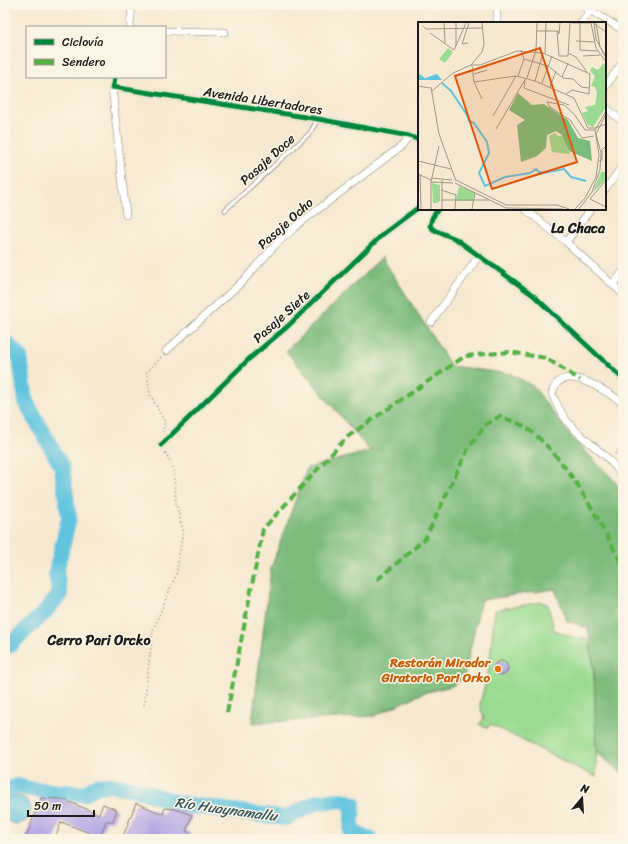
<svg xmlns="http://www.w3.org/2000/svg" width="628" height="844" font-family="Sriracha,sans-serif">
<style>
.green{fill:#9adb91;stroke:#5b7c56}
.forest{fill:#7bbb7b;stroke:#4c6c4c}
.water{fill:#61c4df;stroke:#3e707e}
.lines{fill:none;stroke-linecap:round;stroke-linejoin:round}
.river{stroke:#61c4df;stroke-width:16}
.building{fill:#ac9de5}
.service-casing{stroke:#898276;stroke-width:5}
.minor-casing{stroke:#898276;stroke-width:8}
.path{stroke:#898276;stroke-width:1.5;stroke-dasharray:1 3;stroke-linecap:butt}
.service{stroke:#fff;stroke-width:3.5}
.minor{stroke:#fff;stroke-width:7}
.quiet{stroke:#55b145;stroke-width:4;stroke-dasharray:8 4;stroke-linecap:butt}
.cycleway-casing{stroke:#fcf5e5;stroke-width:8}
.cycleway{stroke:#00873e;stroke-width:5}
.food-dot{fill:#e8710a;stroke:#fcf5e5;stroke-width:1.5}
.labels{text-anchor:middle;stroke-width:3;stroke-linejoin:round;paint-order:stroke}
.street-label{font-size:13px;fill:#1c1c1c;stroke:#fcf5e5}
.food-label{font-size:13px;font-weight:bold;fill:#c56008;stroke:#fcf5e5;text-anchor:end}
.neighbourhood-label{font-size:14px;font-weight:bold;fill:#1c1c1c;stroke:#fcf5e5}
.water-label{font-size:14px;font-style:italic;fill:#345760;stroke:#fcf5e5}
.inset-river{fill:none;stroke:#61c4df;stroke-width:2}
.inset-road{fill:none;stroke:#9f9789;stroke-width:1}
.view{fill:#de560d;fill-opacity:0.15;stroke:#de560d;stroke-width:2}
.inset-edge{fill:none;stroke:#1c1c1c;stroke-width:2}
</style>
<rect width="100%" height="100%" fill="#fcf5e5"/>
<filter id="ink" filterUnits="userSpaceOnUse"><feTurbulence type="fractalNoise" baseFrequency=".025" numOctaves="2"/><feDisplacementMap in="SourceGraphic" scale="8" xChannelSelector="R" yChannelSelector="G"/><feConvolveMatrix kernelMatrix="1 2 1 2 8 2 1 2 1" color-interpolation-filters="sRGB"/></filter>
<filter id="wash" filterUnits="userSpaceOnUse"><feTurbulence type="fractalNoise" baseFrequency=".012" numOctaves="4" result="noise"/><feDisplacementMap in="SourceGraphic" scale="16" xChannelSelector="R" yChannelSelector="G"/><feGaussianBlur stdDeviation="0.9" result="paint"/><feColorMatrix in="noise" values="0 0 0 0 0 0 0 0 0 0 0 0 0 0 0 0 0 1.4 0 .05"/><feComposite in="paint" operator="in"/></filter>
<g filter="url(#wash)">
<rect width="100%" height="100%" fill="#f6e9d1"/>
<path class="green" d="M 542,602 L 548,605 L 554,630 L 576,638 L 585,638 C 598,649 596,754 596,777 L 490,724 L 488,728 L 479,724 L 484,719 L 480,704 L 489,669 L 495,610 Z"/>
<path class="forest" d="M 382,257 L 451,366 L 511,374 L 533,386 L 573,439 L 613,479 L 623,494 L 623,774 L 596,752 L 594,669 L 588,628 L 567,621 L 555,589 L 481,600 L 464,678 L 452,686 L 423,693 L 374,716 L 252,723 L 271,568 L 307,468 L 370,451 L 286,351 Z"/>
<path class="water" d="M3 810a14 14 0 1 1 28 0a14 14 0 1 1-28 0Z"/>
<g class="lines">
<path class="river" d="M 5,342 L 20,357 L 26,402 L 62,467 L 69,518 L 56,572 L 60,594 L 44,613 L 11,644 L 5,647
M 5,791 L 17,786 L 29,789 L 83,794 L 97,786 L 110,785 L 132,788 L 180,804 L 286,818 L 317,802 L 342,800 L 353,804 L 351,832 L 370,839"/>
</g>
<g id="blocks">
<path class="building" d="M494 668a7 7 0 1 1 14 0a7 7 0 1 1-14 0Z
M 41,798 L 62,799 L 99,814 L 103,804 L 117,810 L 113,821 L 106,821 L 100,837 L 61,822 L 55,839 L 25,839 Z
M 136,803 L 163,814 L 165,808 L 175,809 L 192,815 L 186,831 L 191,833 L 188,839 L 122,839 Z"/>
</g>
</g>
<g filter="url(#ink)">
<use href="#blocks" fill-opacity="0" stroke="#898276" stroke-width="1"/>
<g class="lines">
<defs>
<path id="service" d="M 225,210 L 310,133 L 318,119"/>
<path id="minor" d="M 581,5 L 623,30
M 497,23 L 497,5
M 581,23 L 595,5
M 130,27 L 132,5
M 165,31 L 225,32
M 115,77 L 112,87 L 318,119 L 409,136 L 419,140
M 112,87 L 126,215
M 605,87 L 623,62
M 605,107 L 623,122
M 605,190 L 623,165
M 438,209 L 432,218 L 430,226 L 434,230 L 456,239 L 533,295 L 623,379
M 525,209 L 566,242 L 623,294
M 566,242 L 591,209
M 613,285 L 623,271
M 431,322 L 479,256
M 166,351 L 244,280 L 275,245 L 300,223 L 403,145 L 409,136
M 623,403 C 606,391 560,359 552,394 C 556,403 561,413 567,421 C 584,442 608,453 623,477
M 161,445 L 250,358 L 288,326 L 383,234 L 419,207"/>
</defs>
<use href="#service" class="service-casing"/>
<use href="#minor" class="minor-casing"/>
<path class="path" d="M 161,357 L 147,372 L 150,394 L 165,422 L 163,432
M 615,454 L 623,445
M 144,705 L 153,630 L 176,575 L 183,531 L 176,503 L 173,466 L 165,452"/>
<use href="#service" class="service"/>
<use href="#minor" class="minor"/>
<path class="quiet" d="M 377,580 L 425,539 L 468,449 L 485,425 L 500,416 C 508,420 520,423 528,429 C 569,460 599,521 623,566
M 227,713 L 263,529 L 347,437 L 465,356 L 509,352 L 546,358 L 580,380"/>
<defs>
<path id="cycleway" d="M 115,77 L 112,87 L 318,119 L 409,136 L 419,140
M 438,209 L 432,218 L 430,226 L 434,230 L 456,239 L 533,295 L 623,379
M 161,445 L 250,358 L 288,326 L 383,234 L 419,207"/>
</defs>
<use href="#cycleway" class="cycleway-casing"/>
<use href="#cycleway" class="cycleway"/>
</g>
</g>
<circle class="food-dot" cx="498" cy="669" r="4"/>
<g class="labels">
<g class="street-label">
<text transform="translate(263 100) rotate(9)" y="5">Avenida Libertadores</text>
<text transform="translate(267 159) rotate(-42)" y="5">Pasaje Doce</text>
<text transform="translate(285 223) rotate(-42)" y="5">Pasaje Ocho</text>
<text transform="translate(281 316) rotate(-42)" y="5">Pasaje Siete</text>
</g>
<g class="food-label">
<text x="490" y="667">Restorán Mirador<tspan x="490" dy="15">Giratorio Pari Orko</tspan></text>
</g>
<g class="neighbourhood-label">
<text x="578" y="233">La Chaca</text>
<text x="99" y="645">Cerro Pari Orcko</text>
</g>
<g class="water-label">
<text transform="translate(226 809) rotate(8)" y="5">Río Huaynamallu</text>
</g>
</g>
<g transform="translate(418 22)">
<rect width="188" height="188" fill="#f6e9d1"/>
<path d="M 30,26 L 35,30 L 27,41 L 21,37 ZM 186,41 L 188,44 L 188,85 L 175,105 L 170,103 L 164,91 L 170,89 L 167,85 L 177,83 L 179,71 L 177,65 L 173,64 L 177,54 L 172,49 L 174,45 L 180,48 ZM 137,111 L 140,114 L 145,114 L 152,132 L 134,130 L 131,114 ZM 183,150 L 188,150 L 188,157 L 175,170 ZM 14,161 L 22,163 L 22,179 L 18,181 L 15,181 ZM 41,164 L 56,170 L 55,179 L 38,179 Z" fill="#9adb91"/>
<path d="M 100,71 L 114,83 L 126,82 L 150,98 L 160,116 L 172,119 L 174,139 L 151,129 L 144,113 L 138,109 L 129,113 L 128,126 L 119,134 L 103,140 L 99,103 L 107,98 L 91,88 Z" fill="#7bbb7b"/>
<path d="M 0,51 L 7,56 L 19,52 L 24,58 L 1,58 Z" fill="#61c4df"/>
<path class="inset-river" d="M 24,61 L 33,69 L 49,93 L 51,99 L 56,101 L 69,120 L 71,131 L 61,151 L 67,164 L 87,155 L 112,151 L 118,147 L 121,150 L 126,151 L 146,147 L 153,155 L 168,159"/>
<path class="inset-road" d="M 26,1 L 27,21M 38,1 L 38,24M 154,1 L 173,1M 162,1 L 162,28 L 179,29M 173,1 L 178,26 L 188,40M 175,1 L 188,10M 176,1 L 178,17 L 188,36M 178,1 L 182,25 L 188,34M 5,4 L 8,7 L 64,6M 119,9 L 140,9 L 141,12 L 142,1M 139,9 L 141,34 L 150,34 L 152,1M 12,11 L 36,28 L 48,1M 158,19 L 176,20M 50,21 L 44,22 L 51,1M 127,31 L 128,1M 150,31 L 158,35 L 169,50M 165,34 L 182,33M 106,37 L 130,44 L 145,56 L 155,57 L 163,65 L 171,66M 53,43 L 62,43 L 99,29 L 125,31 L 172,52 L 171,72 L 154,68 L 148,72M 54,44 L 56,60 L 98,54 L 117,59 L 156,76 L 170,106 L 177,106 L 188,102M 56,52 L 69,48M 100,54 L 106,37 L 103,28M 144,55 L 150,41M 109,56 L 118,28 L 119,1M 107,59 L 106,66 L 151,83M 117,59 L 125,31M 56,60 L 64,77M 124,61 L 134,34M 0,64 L 12,66M 13,65 L 21,112 L 38,159M 132,65 L 138,49M 14,69 L 35,51 L 53,43 L 64,30 L 66,22 L 64,1M 75,94 L 98,54M 78,107 L 108,56M 176,114 L 164,116 L 152,98 L 132,85 L 129,80 L 146,83 L 156,92 L 167,108 L 177,108M 0,139 L 33,147M 181,139 L 184,138 L 184,128 L 188,124M 0,152 L 13,158M 2,152 L 3,187M 13,156 L 34,158M 38,158 L 88,183 L 139,183 L 151,187M 188,158 L 172,177 L 188,185M 13,160 L 35,161M 37,161 L 88,186 L 145,187M 23,168 L 38,173 L 37,187M 23,178 L 71,178M 13,187 L 13,160 L 21,124M 24,187 L 24,158M 54,187 L 57,171M 157,187 L 167,176 L 178,155 L 181,133 L 177,108 L 188,89M 161,187 L 174,170 L 182,148 L 183,131 L 178,112 L 188,92"/>
<path class="view" d="M 122,26 L 159,140 L 74,167 L 37,54 Z"/>
<rect width="188" height="188" class="inset-edge"/>
</g>
<rect width="628" height="844" fill="none" stroke="#fcf5e5" stroke-width="20"/>
<rect x="26" y="26" width="140" height="52" fill="#fcf5e5" stroke="#a29e95"/>
<rect x="34" y="39" width="20" height="6" fill="#00873e" stroke="#a29e95"/>
<text x="62" y="46" font-size="12" fill="#1c1c1c">Ciclovía</text>
<rect x="34" y="59" width="20" height="6" fill="#55b145" stroke="#a29e95"/>
<text x="62" y="66" font-size="12" fill="#1c1c1c">Sendero</text>
<g transform="translate(582 798) rotate(18)" stroke="#fcf5e5" stroke-width="3" paint-order="stroke">
<path d="M0-3L7 15L0 10L-7 15Z" fill="#1c1c1c"/>
<text y="-6" font-size="11" font-weight="bold" text-anchor="middle" fill="#1c1c1c">N</text>
</g>
<path d="M28 810v6h66v-6" fill="none" stroke="#1c1c1c" stroke-width="2"/>
<text x="34" y="810" font-size="12" fill="#1c1c1c" stroke="#fcf5e5" stroke-width="3" paint-order="stroke">50 m</text>
</svg>
